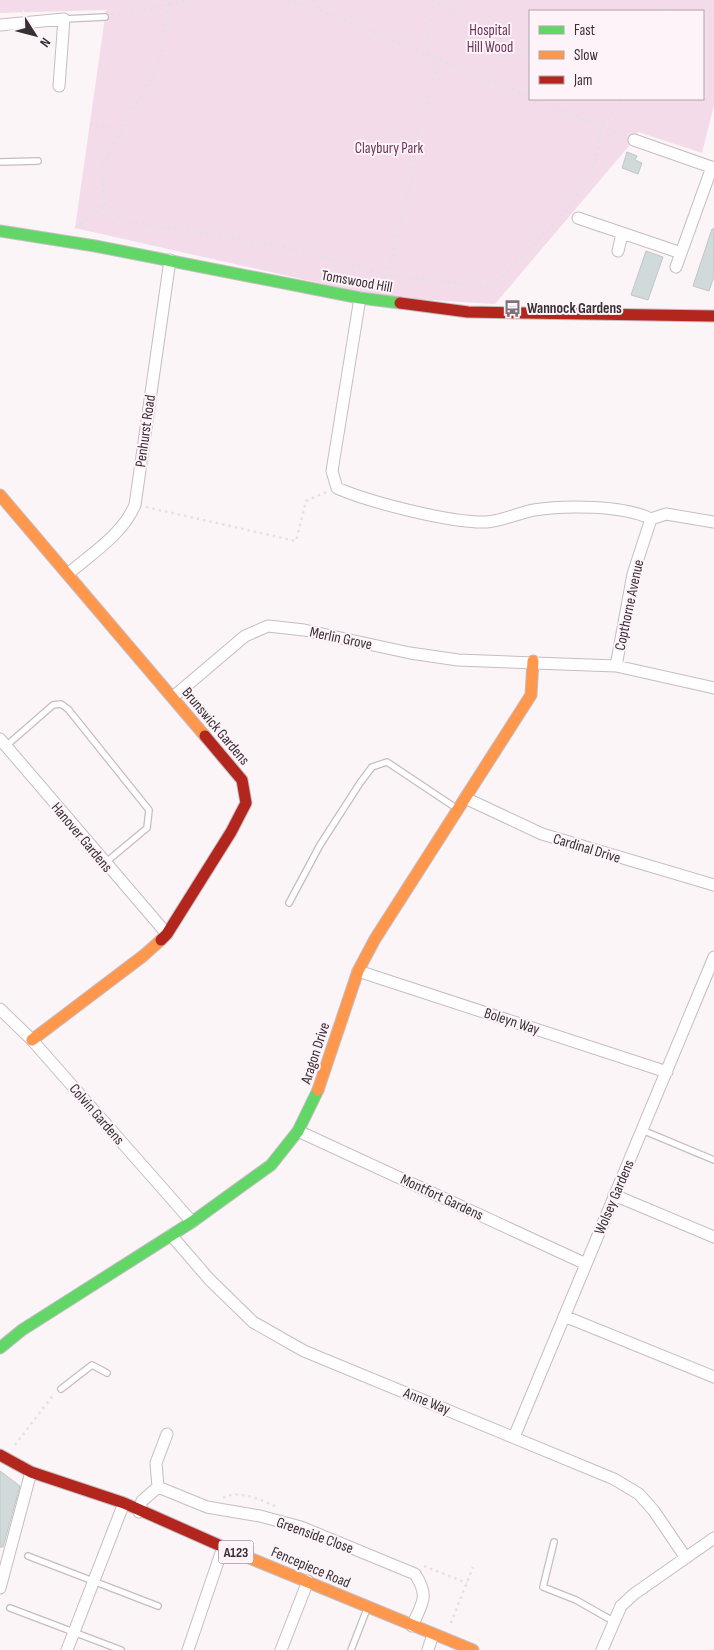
<svg xmlns="http://www.w3.org/2000/svg" width="714" height="1650" font-family="'Sofia Sans Condensed',sans-serif">
<style>
.green{fill:#f3dbea;fill-rule:evenodd}
.building{fill:#d0dadb;stroke:#c2c5c6}
.lines{fill:none;stroke-linecap:round;stroke-linejoin:round}
.lane-casing{stroke:#c5bdc2;stroke-width:8}
.street-casing{stroke:#c5bdc2;stroke-width:13}
.fast-casing{stroke:#c5bdc2;stroke-width:13}
.slow-casing{stroke:#c5bdc2;stroke-width:13}
.jam-casing{stroke:#c5bdc2;stroke-width:13}
.path{stroke:#e4e1e3;stroke-width:2.5;stroke-dasharray:2.5 4;stroke-linecap:butt}
.lane{stroke:#fefefe;stroke-width:5.5}
.street{stroke:#fefefe;stroke-width:11}
.fast{stroke:#63d668;stroke-width:11}
.slow{stroke:#ff974d;stroke-width:11}
.jam{stroke:#b3261e;stroke-width:11}
.labels{text-anchor:middle;stroke-width:4;stroke-linejoin:round;paint-order:stroke}
.shield{fill:#fdf3f9;stroke:#736a70;stroke-width:1}
.shield-label{font-size:14px;font-weight:bold;fill:#382f35}
.park-label{font-size:15px;fill:#6b335b;stroke:#fdf3f9}
.street-label{font-size:15px;fill:#382f35;stroke:#fdf3f9}
.poi-label{font-size:15px;font-weight:bold;fill:#382f35;stroke:#fdf3f9;text-anchor:start}
</style>
<rect width="100%" height="100%" fill="#fbf5f8"/>
<path class="green" d="M 0,0 L 714,0 L 714,105 L 702,153 L 638,132 L 634,140 L 495,304 L 381,297 L 75,228 L 106,10 L 0,13 ZM 530,11 L 703,11 L 703,99 L 530,99 Z"/>
<path class="building" d="M 627,152 L 637,156 L 635,160 L 642,163 L 638,174 L 622,168 Z
M 712,229 L 714,229 L 714,276 L 709,291 L 693,286 Z
M 646,251 L 663,257 L 648,300 L 631,295 Z
M 0,1471 L 20,1486 L 3,1547 L 0,1547 Z"/>
<g class="lines">
<defs>
<path id="lane" d="M 64,19 L 105,17
M 0,162 L 38,161
M 6,746 L 53,705 L 61,704 L 68,709 L 149,810 L 147,828 L 105,863
M 289,903 L 320,845 L 360,783 L 372,767 L 387,762 L 456,808
M 642,1130 L 714,1160
M 61,1389 L 92,1365 L 107,1373
M 554,1542 L 543,1587 L 576,1600 L 613,1621
M 28,1556 L 158,1606
M 10,1608 L 121,1650
M 351,1650 L 367,1609"/>
<path id="street" d="M 0,25 L 64,19 L 59,86
M 634,140 L 714,168
M 578,218 L 681,253
M 618,251 L 622,234
M 676,267 L 712,167
M 360,298 L 332,471 L 337,488 C 369,502 450,523 486,522 C 502,521 518,513 534,510 C 564,505 624,505 651,519
M 68,574 C 92,553 122,535 135,505 L 170,260
M 616,666 L 633,574 L 651,519 L 666,514 L 714,522
M 173,697 L 245,636 L 268,626 L 304,630 L 410,653 L 458,660 L 616,666 L 714,688
M 0,739 L 167,934
M 465,798 L 542,834 L 714,885
M 358,971 L 667,1072
M 0,1009 L 32,1040 L 192,1222
M 298,1131 L 586,1264
M 614,1195 L 714,1237
M 171,1235 L 209,1279 L 253,1322 L 304,1351 L 614,1479 L 639,1494 L 654,1511 L 686,1558
M 564,1316 L 714,1377
M 514,1437 L 714,957
M 158,1487 L 207,1507 L 260,1516 L 301,1527 L 415,1574 C 430,1597 422,1603 412,1626
M 139,1512 L 142,1501 L 158,1487 L 156,1463 L 167,1434
M 0,1588 L 31,1472
M 67,1650 L 124,1503
M 188,1650 L 223,1547
M 281,1650 L 308,1581
M 428,1650 L 433,1634
M 602,1650 L 621,1606 L 634,1594 L 714,1538"/>
<path id="fast" d="M 0,231 L 95,246 L 360,298 L 400,303
M 0,1348 L 22,1330 L 192,1222 L 271,1165 L 298,1131 L 318,1090"/>
<path id="slow" d="M 0,495 L 205,736
M 32,1040 L 143,956 L 161,940
M 318,1090 L 358,971 L 375,939 L 531,695 L 533,661
M 230,1550 L 473,1650"/>
<path id="jam" d="M 400,303 L 468,312 L 714,316
M 161,940 L 167,934 L 231,832 L 246,803 L 242,780 L 205,736
M 0,1455 L 31,1472 L 124,1503 L 230,1550"/>
</defs>
<use href="#lane" class="lane-casing"/>
<use href="#street" class="street-casing"/>
<use href="#fast" class="fast-casing"/>
<use href="#slow" class="slow-casing"/>
<use href="#jam" class="jam-casing"/>
<path class="path" d="M 282,0 L 310,6 L 530,97
M 313,0 L 322,10
M 433,0 L 509,46 L 530,52
M 168,4 L 164,41 L 157,69 L 129,116 L 101,169 L 105,205 L 123,221 L 277,245 L 388,275 L 492,287 L 568,209 L 584,187 L 598,152 L 601,126 L 624,99
M 665,11 L 681,0
M 112,16 L 189,0
M 427,54 L 433,1
M 535,99 L 624,136
M 90,124 L 121,130
M 75,228 L 105,205
M 384,288 L 401,226 L 413,170 L 418,130 L 440,59
M 146,507 L 296,541 L 306,501 L 326,492
M 15,1445 L 54,1394
M 223,1498 C 239,1489 261,1500 275,1506
M 424,1566 L 467,1583
M 451,1623 L 473,1567"/>
<use href="#lane" class="lane"/>
<use href="#street" class="street"/>
<use href="#fast" class="fast"/>
<use href="#slow" class="slow"/>
<use href="#jam" class="jam"/>
</g>
<defs>
<symbol id="bus-bare" viewBox="-9 -9 18 18"><path d="M-5-6H5V4H4V6H2V4H-2V6H-4V4H-5ZM-3.5-4V0h7V-4ZM-3.5 1.2v1.5H-2V1.2ZM2 1.2v1.5H3.5V1.2Z" fill="#7c7479" stroke="#fdf3f9" stroke-width="2.5" paint-order="stroke"/></symbol>
</defs>
<g fill-rule="evenodd">
<use href="#bus-bare" x="500" y="296" width="25" height="25"/>
</g>
<g class="labels">
<rect class="shield" x="218.5" y="1540.5" width="35" height="23" rx="4"/>
<g class="shield-label">
<text x="236" y="1557">A123</text>
</g>
<g class="park-label">
<text x="490" y="35">Hospital<tspan x="490" dy="17">Hill Wood</tspan></text>
<text x="389" y="153">Claybury Park</text>
</g>
<g class="street-label">
<text transform="translate(357 281) rotate(10)" y="5">Tomswood Hill</text>
<text transform="translate(145 431) rotate(-82)" y="5">Penhurst Road</text>
<text transform="translate(629 605) rotate(-78)" y="5">Copthorne Avenue</text>
<text transform="translate(341 638) rotate(12)" y="5">Merlin Grove</text>
<text transform="translate(216 726) rotate(50)" y="5">Brunswick Gardens</text>
<text transform="translate(82 837) rotate(50)" y="5">Hanover Gardens</text>
<text transform="translate(587 848) rotate(17)" y="5">Cardinal Drive</text>
<text transform="translate(512 1021) rotate(18)" y="5">Boleyn Way</text>
<text transform="translate(315 1053) rotate(-72)" y="5">Aragon Drive</text>
<text transform="translate(97 1114) rotate(49)" y="5">Colvin Gardens</text>
<text transform="translate(442 1197) rotate(25)" y="5">Montfort Gardens</text>
<text transform="translate(614 1197) rotate(-67)" y="5">Wolsey Gardens</text>
<text transform="translate(427 1401) rotate(22)" y="5">Anne Way</text>
<text transform="translate(315 1535) rotate(20)" y="5">Greenside Close</text>
<text transform="translate(311 1567) rotate(23)" y="5">Fencepiece Road</text>
</g>
<g class="poi-label">
<text x="527" y="313">Wannock Gardens</text>
</g>
</g>
<rect x="529" y="10" width="175" height="90" fill="#fdf3f9" stroke="#aea5ab"/>
<rect x="539" y="26" width="25" height="8" fill="#63d668" stroke="#aea5ab"/>
<text x="574" y="35" font-size="15" fill="#382f35">Fast</text>
<rect x="539" y="51" width="25" height="8" fill="#ff974d" stroke="#aea5ab"/>
<text x="574" y="60" font-size="15" fill="#382f35">Slow</text>
<rect x="539" y="76" width="25" height="8" fill="#b3261e" stroke="#aea5ab"/>
<text x="574" y="85" font-size="15" fill="#382f35">Jam</text>
<g transform="translate(35 35) rotate(126)" stroke="#fdf3f9" stroke-width="4" paint-order="stroke">
<path d="M0-4L9 19L0 12L-9 19Z" fill="#382f35"/>
<text y="-8" font-size="14" font-weight="bold" text-anchor="middle" fill="#382f35">N</text>
</g>
</svg>
